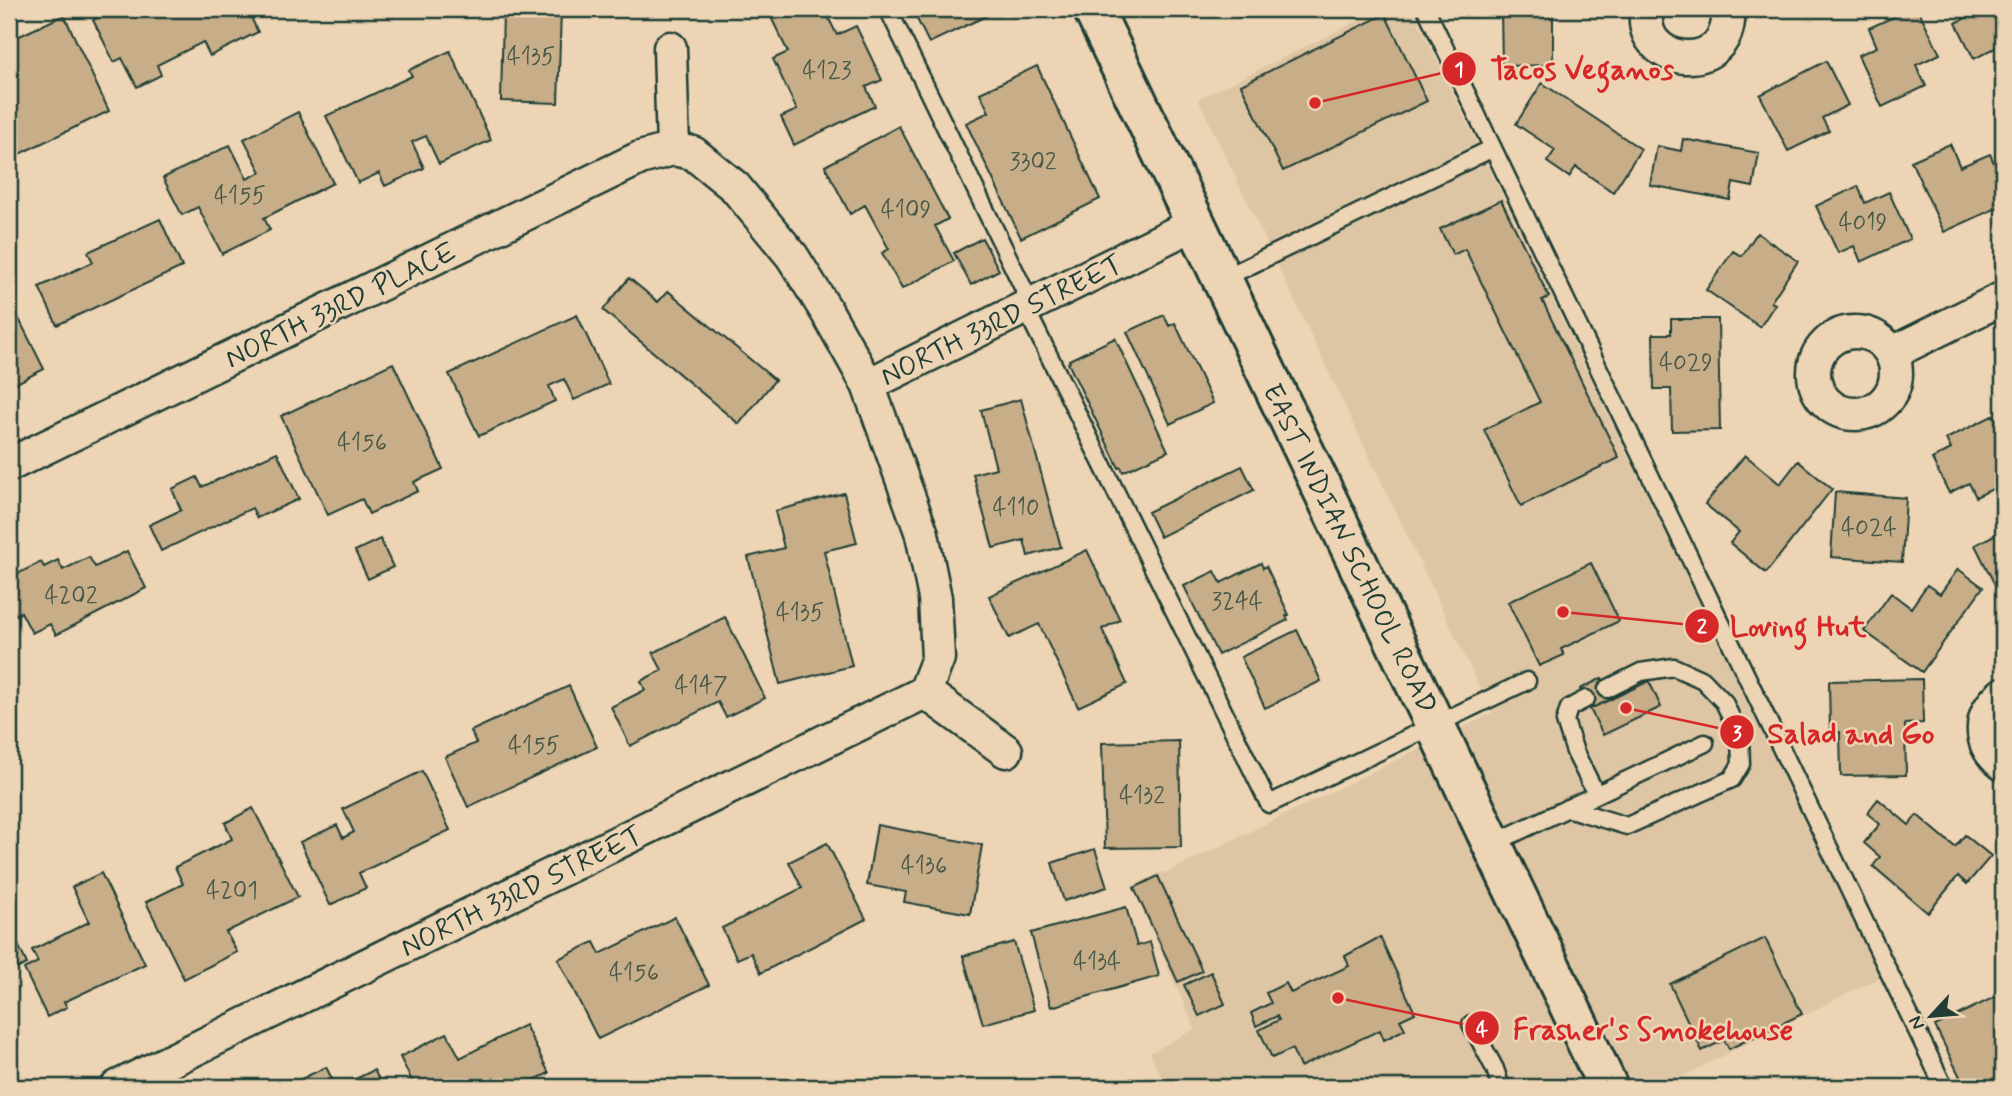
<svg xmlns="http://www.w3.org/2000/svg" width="2012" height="1096" font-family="Mynerve,sans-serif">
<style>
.built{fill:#dec6a5}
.building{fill:#c7ae89;stroke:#1f3d34;stroke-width:2}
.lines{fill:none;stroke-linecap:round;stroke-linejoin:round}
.lane-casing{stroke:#1f3d34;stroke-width:21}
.street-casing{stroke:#1f3d34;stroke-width:37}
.secondary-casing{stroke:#1f3d34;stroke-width:44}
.lane{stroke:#edd4b4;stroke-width:16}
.street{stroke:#edd4b4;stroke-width:32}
.secondary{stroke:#edd4b4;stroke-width:38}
.labels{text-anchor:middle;stroke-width:5;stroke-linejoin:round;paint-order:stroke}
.number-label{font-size:24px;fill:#495949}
.street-label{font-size:28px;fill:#1f3d34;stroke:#edd4b4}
.leader{fill:none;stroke:#d62828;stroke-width:2.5}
.callout-dot{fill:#d62828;stroke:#edd4b4;stroke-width:2.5}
.mark-label{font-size:21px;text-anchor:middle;font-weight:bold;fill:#fff}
.callout-label{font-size:30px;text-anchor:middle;font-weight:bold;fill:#d62828;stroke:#edd4b4;stroke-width:5;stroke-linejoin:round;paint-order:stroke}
</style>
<rect width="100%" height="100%" fill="#edd4b4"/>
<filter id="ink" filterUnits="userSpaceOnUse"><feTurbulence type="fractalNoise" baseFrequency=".0143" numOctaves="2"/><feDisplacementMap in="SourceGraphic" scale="14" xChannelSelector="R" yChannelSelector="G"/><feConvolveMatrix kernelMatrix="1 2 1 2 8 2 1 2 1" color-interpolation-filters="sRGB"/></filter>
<g filter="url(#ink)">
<path class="built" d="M 1382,9 L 1412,9 L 1880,977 L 1661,1087 L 1166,1087 L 1150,1053 L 1195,1029 L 1132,886 L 1160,873 L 1168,872 L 1492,713 L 1198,99 Z"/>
<path class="building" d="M 116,9 L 247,9 L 258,32 L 210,56 L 203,42 L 157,65 L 161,75 L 137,87 L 122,58 L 114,62 L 93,20 Z
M 491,9 L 561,10 L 558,103 L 501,101 L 503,11 L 491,10 Z
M 767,9 L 824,9 L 837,35 L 856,26 L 882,80 L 866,87 L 875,106 L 794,145 L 781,117 L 797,110 L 773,59 L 788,52 Z
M 939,9 L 1001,9 L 929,43 L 917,19 Z
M 1474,9 L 1553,9 L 1553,65 L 1502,66 L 1501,10 Z
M 1911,9 L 1918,9 L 1940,54 L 1916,65 L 1926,86 L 1882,107 L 1858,55 L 1877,47 L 1869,28 Z
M 1975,9 L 2003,9 L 2003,44 L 1974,59 L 1956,23 L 1977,12 Z
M 1385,14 L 1427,101 L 1283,171 L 1241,85 Z
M 64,15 L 109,111 L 9,159 L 9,41 Z
M 450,51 L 491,140 L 439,164 L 426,136 L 412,142 L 424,168 L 385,186 L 379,173 L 358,183 L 326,116 L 412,76 L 409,70 Z
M 1826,61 L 1848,105 L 1822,118 L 1829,131 L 1788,151 L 1760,95 Z
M 1037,66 L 1100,199 L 1021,238 L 966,123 L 989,112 L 980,93 Z
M 1542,83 L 1641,149 L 1613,192 L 1576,167 L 1569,177 L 1547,162 L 1555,150 L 1516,124 Z
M 298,112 L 333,183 L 264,218 L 270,230 L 222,254 L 198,207 L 182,215 L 163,178 L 230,145 L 247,179 L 261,172 L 244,139 Z
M 899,126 L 948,219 L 935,226 L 954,261 L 902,289 L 882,253 L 889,249 L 865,205 L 850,214 L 825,166 Z
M 1683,139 L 1759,153 L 1753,187 L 1733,183 L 1730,200 L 1650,185 L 1657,146 L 1681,151 Z
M 1950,144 L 1960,167 L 1990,154 L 2003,182 L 2003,205 L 1944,232 L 1911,161 Z
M 1858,186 L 1865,203 L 1889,192 L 1910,239 L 1861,262 L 1854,246 L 1838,253 L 1816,206 Z
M 1501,200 L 1549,297 L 1542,300 L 1619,458 L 1521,506 L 1484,430 L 1540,402 L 1465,249 L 1453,255 L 1440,229 Z
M 160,219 L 182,267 L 57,325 L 39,287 L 93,262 L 88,252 Z
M 1757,233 L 1798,261 L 1771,302 L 1775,304 L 1760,327 L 1706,290 L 1733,251 L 1742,256 Z
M 982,238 L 999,270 L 971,285 L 954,253 Z
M 629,278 L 658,302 L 668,291 L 775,380 L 739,424 L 603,310 Z
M 9,299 L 44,369 L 13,385 L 9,376 Z
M 577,315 L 609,384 L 574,400 L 564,379 L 549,386 L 555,401 L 479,436 L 449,374 Z
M 1164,315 L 1169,326 L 1175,323 L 1213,403 L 1170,424 L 1127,332 Z
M 1671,319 L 1718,319 L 1720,430 L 1672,431 L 1671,389 L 1654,389 L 1653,334 L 1671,334 Z
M 1115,338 L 1168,451 L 1123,472 L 1121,467 L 1119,468 L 1068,363 L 1070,362 L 1069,360 Z
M 393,363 L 443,469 L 414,482 L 418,491 L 369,514 L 362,499 L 328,515 L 281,416 Z
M 1021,399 L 1061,547 L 1028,556 L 1024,540 L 993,548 L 973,474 L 996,468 L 981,410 Z
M 1994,415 L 2003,434 L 2003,484 L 1976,497 L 1969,483 L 1949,493 L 1932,459 L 1951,449 L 1946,439 Z
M 277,452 L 299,499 L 257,518 L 252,508 L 161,551 L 149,525 L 181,510 L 172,489 L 197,477 L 202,487 Z
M 1745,455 L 1780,484 L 1798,461 L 1832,489 L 1766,573 L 1730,543 L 1739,532 L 1705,504 Z
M 1242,466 L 1254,490 L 1160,537 L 1148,512 Z
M 1835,492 L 1906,498 L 1902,562 L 1831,557 Z
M 844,493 L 857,543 L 824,551 L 852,666 L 780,684 L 748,557 L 784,548 L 775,511 Z
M 2000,532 L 2003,538 L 2003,601 L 1975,545 Z
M 380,539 L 393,567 L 368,579 L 355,551 Z
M 1087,550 L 1120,620 L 1102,629 L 1127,684 L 1078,707 L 1039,624 L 1009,638 L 989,596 Z
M 127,551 L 146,588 L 56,635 L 50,624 L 32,633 L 21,612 L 16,615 L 9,601 L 9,578 L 41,562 L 44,567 L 58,560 L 63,570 L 89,557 L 95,567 Z
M 1261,563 L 1263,568 L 1266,566 L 1289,615 L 1286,616 L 1288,620 L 1218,655 L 1184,586 L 1215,571 L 1221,583 Z
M 1591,563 L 1619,621 L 1561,649 L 1564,655 L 1539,666 L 1508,602 Z
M 1958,569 L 1983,587 L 1922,672 L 1864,631 L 1891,593 L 1911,608 L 1927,585 L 1940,594 Z
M 725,617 L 765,698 L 726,717 L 718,702 L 630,746 L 611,707 L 645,690 L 641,681 L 662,670 L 653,653 Z
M 1297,630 L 1321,681 L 1265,708 L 1241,657 Z
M 1602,678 L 1612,699 L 1590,709 L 1580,689 Z
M 1922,679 L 1923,723 L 1905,724 L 1906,775 L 1841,776 L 1840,732 L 1830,732 L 1829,681 Z
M 1649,681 L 1661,707 L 1603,735 L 1590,709 Z
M 569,686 L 597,747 L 468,807 L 445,757 L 476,743 L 471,731 Z
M 1179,741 L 1181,847 L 1105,848 L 1102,743 Z
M 422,771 L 450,830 L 359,873 L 366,888 L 330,905 L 300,842 L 337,825 L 343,838 L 354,832 L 343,809 Z
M 1878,799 L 1909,825 L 1917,815 L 1955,847 L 1965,835 L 1991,856 L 1967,884 L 1958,876 L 1928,913 L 1873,866 L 1880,857 L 1864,843 L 1880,824 L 1867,813 Z
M 253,808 L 298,897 L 226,932 L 237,952 L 184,979 L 146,902 L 183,884 L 175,867 L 232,839 L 225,823 Z
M 877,825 L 982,845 L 970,914 L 904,902 L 906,892 L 867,885 Z
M 827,843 L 866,919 L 761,973 L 751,953 L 737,959 L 722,928 L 802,888 L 789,862 Z
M 1095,849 L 1107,887 L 1064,901 L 1052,863 Z
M 2002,869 L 2003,869 L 2003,906 L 1999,905 Z
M 101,873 L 145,964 L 64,1002 L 67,1007 L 47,1017 L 24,969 L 38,962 L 32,950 L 89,922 L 72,887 Z
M 1158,876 L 1202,971 L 1178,982 L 1134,888 Z
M 1126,907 L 1137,946 L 1150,942 L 1159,976 L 1051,1007 L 1031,933 Z
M 675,917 L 709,985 L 598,1039 L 558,959 L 594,942 L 600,954 Z
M 9,925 L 27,964 L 9,972 Z
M 1380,937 L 1415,1013 L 1400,1020 L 1405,1029 L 1384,1040 L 1380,1030 L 1300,1067 L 1292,1049 L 1272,1058 L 1259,1030 L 1279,1020 L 1277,1016 L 1256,1026 L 1251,1013 L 1271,1003 L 1266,993 L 1286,983 L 1291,993 L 1349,966 L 1345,956 Z
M 1765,938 L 1802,1014 L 1729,1049 L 1724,1040 L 1702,1051 L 1670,984 Z
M 1014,942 L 1034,1010 L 983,1024 L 963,956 Z
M 1211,972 L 1225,1004 L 1199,1016 L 1184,985 Z
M 2003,993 L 2003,1087 L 1965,1087 L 1935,1026 Z
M 525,1025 L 549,1073 L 520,1087 L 415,1087 L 400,1057 L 447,1033 L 460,1058 Z
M 326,1067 L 336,1087 L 302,1087 L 299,1080 Z
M 374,1070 L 383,1087 L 339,1087 Z"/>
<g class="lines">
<defs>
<path id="lane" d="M 888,9 L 1031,304
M 1426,9 L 1944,1087
M 1222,279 L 1493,148
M 1025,307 L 1269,804 L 1527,681
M 1586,699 L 1569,708 L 1565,721 L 1575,752 L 1596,794
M 1567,808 L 1627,826 L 1732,779 L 1741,764 L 1740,737 L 1724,702 L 1703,680 L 1674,667 L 1641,672 L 1607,689
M 1492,844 L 1705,743
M 1471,1024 L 1495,1069 L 1501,1087"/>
<path id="street" d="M 1647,9 C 1635,68 1734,78 1728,9
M 670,48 L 673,149
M1814 373a41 41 0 1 1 82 0a41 41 0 1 1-82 0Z
M 1892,353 L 2003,298
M 868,385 L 1196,223
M 9,465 L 640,158 L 673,149 L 693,153 L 735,187 L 792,256 L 827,312 L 868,385 L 922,534 L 935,598 L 938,658 L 925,692 L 117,1087
M 925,692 L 1006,751
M 2003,694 C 1978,714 1977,744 2003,764"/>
<path id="secondary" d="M 1093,9 L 1608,1087"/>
</defs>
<use href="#lane" class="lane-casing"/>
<use href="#street" class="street-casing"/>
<use href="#secondary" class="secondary-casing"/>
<use href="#lane" class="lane"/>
<use href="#street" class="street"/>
<use href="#secondary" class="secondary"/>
</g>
</g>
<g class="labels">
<g class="number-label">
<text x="531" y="64">4135</text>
<text x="827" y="78">4123</text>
<text x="1033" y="169">3302</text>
<text x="240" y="203">4155</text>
<text x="906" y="217">4109</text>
<text x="1863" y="230">4019</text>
<text x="1686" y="370">4029</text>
<text x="362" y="450">4156</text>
<text x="1016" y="515">4110</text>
<text x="1869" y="535">4024</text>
<text x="71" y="603">4202</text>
<text x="1237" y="609">3244</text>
<text x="800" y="620">4135</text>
<text x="701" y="693">4147</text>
<text x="534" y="753">4155</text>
<text x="1142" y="803">4132</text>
<text x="924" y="873">4136</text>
<text x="232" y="898">4201</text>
<text x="1097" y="969">4134</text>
<text x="634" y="980">4156</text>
</g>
<g class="street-label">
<text transform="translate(340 304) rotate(-26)" y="10">NORTH 33RD PLACE</text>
<text transform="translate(1001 319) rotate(-26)" y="10">NORTH 33RD STREET</text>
<text transform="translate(1351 548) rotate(64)" y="10">EAST INDIAN SCHOOL ROAD</text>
<text transform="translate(521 890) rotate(-26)" y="10">NORTH 33RD STREET</text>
</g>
</g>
<path class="leader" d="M1315 103L1459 69M1563 612L1702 626M1626 708L1737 732M1338 998L1482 1028"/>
<g class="callout-dot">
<circle cx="1315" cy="103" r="7"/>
<circle cx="1563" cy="612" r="7"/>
<circle cx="1626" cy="708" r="7"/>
<circle cx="1338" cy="998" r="7"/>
<circle cx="1459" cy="69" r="18"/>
<circle cx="1702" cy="626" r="18"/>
<circle cx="1737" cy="732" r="18"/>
<circle cx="1482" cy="1028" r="18"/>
</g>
<g class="mark-label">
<text x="1459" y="76">1</text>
<text x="1702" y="633">2</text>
<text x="1737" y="740">3</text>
<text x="1482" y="1036">4</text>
</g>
<g class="callout-label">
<text x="1582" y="79">Tacos Veganos</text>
<text x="1798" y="636">Loving Hut</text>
<text x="1851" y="743">Salad and Go</text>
<text x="1653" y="1039">Frasher's Smokehouse</text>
</g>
<rect width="2012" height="1096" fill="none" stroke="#edd4b4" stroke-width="35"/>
<rect x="18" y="18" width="1977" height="1061" fill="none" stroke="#1f3d34" stroke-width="2.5" filter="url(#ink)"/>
<g transform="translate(1931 1016) rotate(244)" stroke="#edd4b4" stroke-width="5" paint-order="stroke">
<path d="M0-5L12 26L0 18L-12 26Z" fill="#1f3d34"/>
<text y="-10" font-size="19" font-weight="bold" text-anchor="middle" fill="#1f3d34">N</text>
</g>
</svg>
